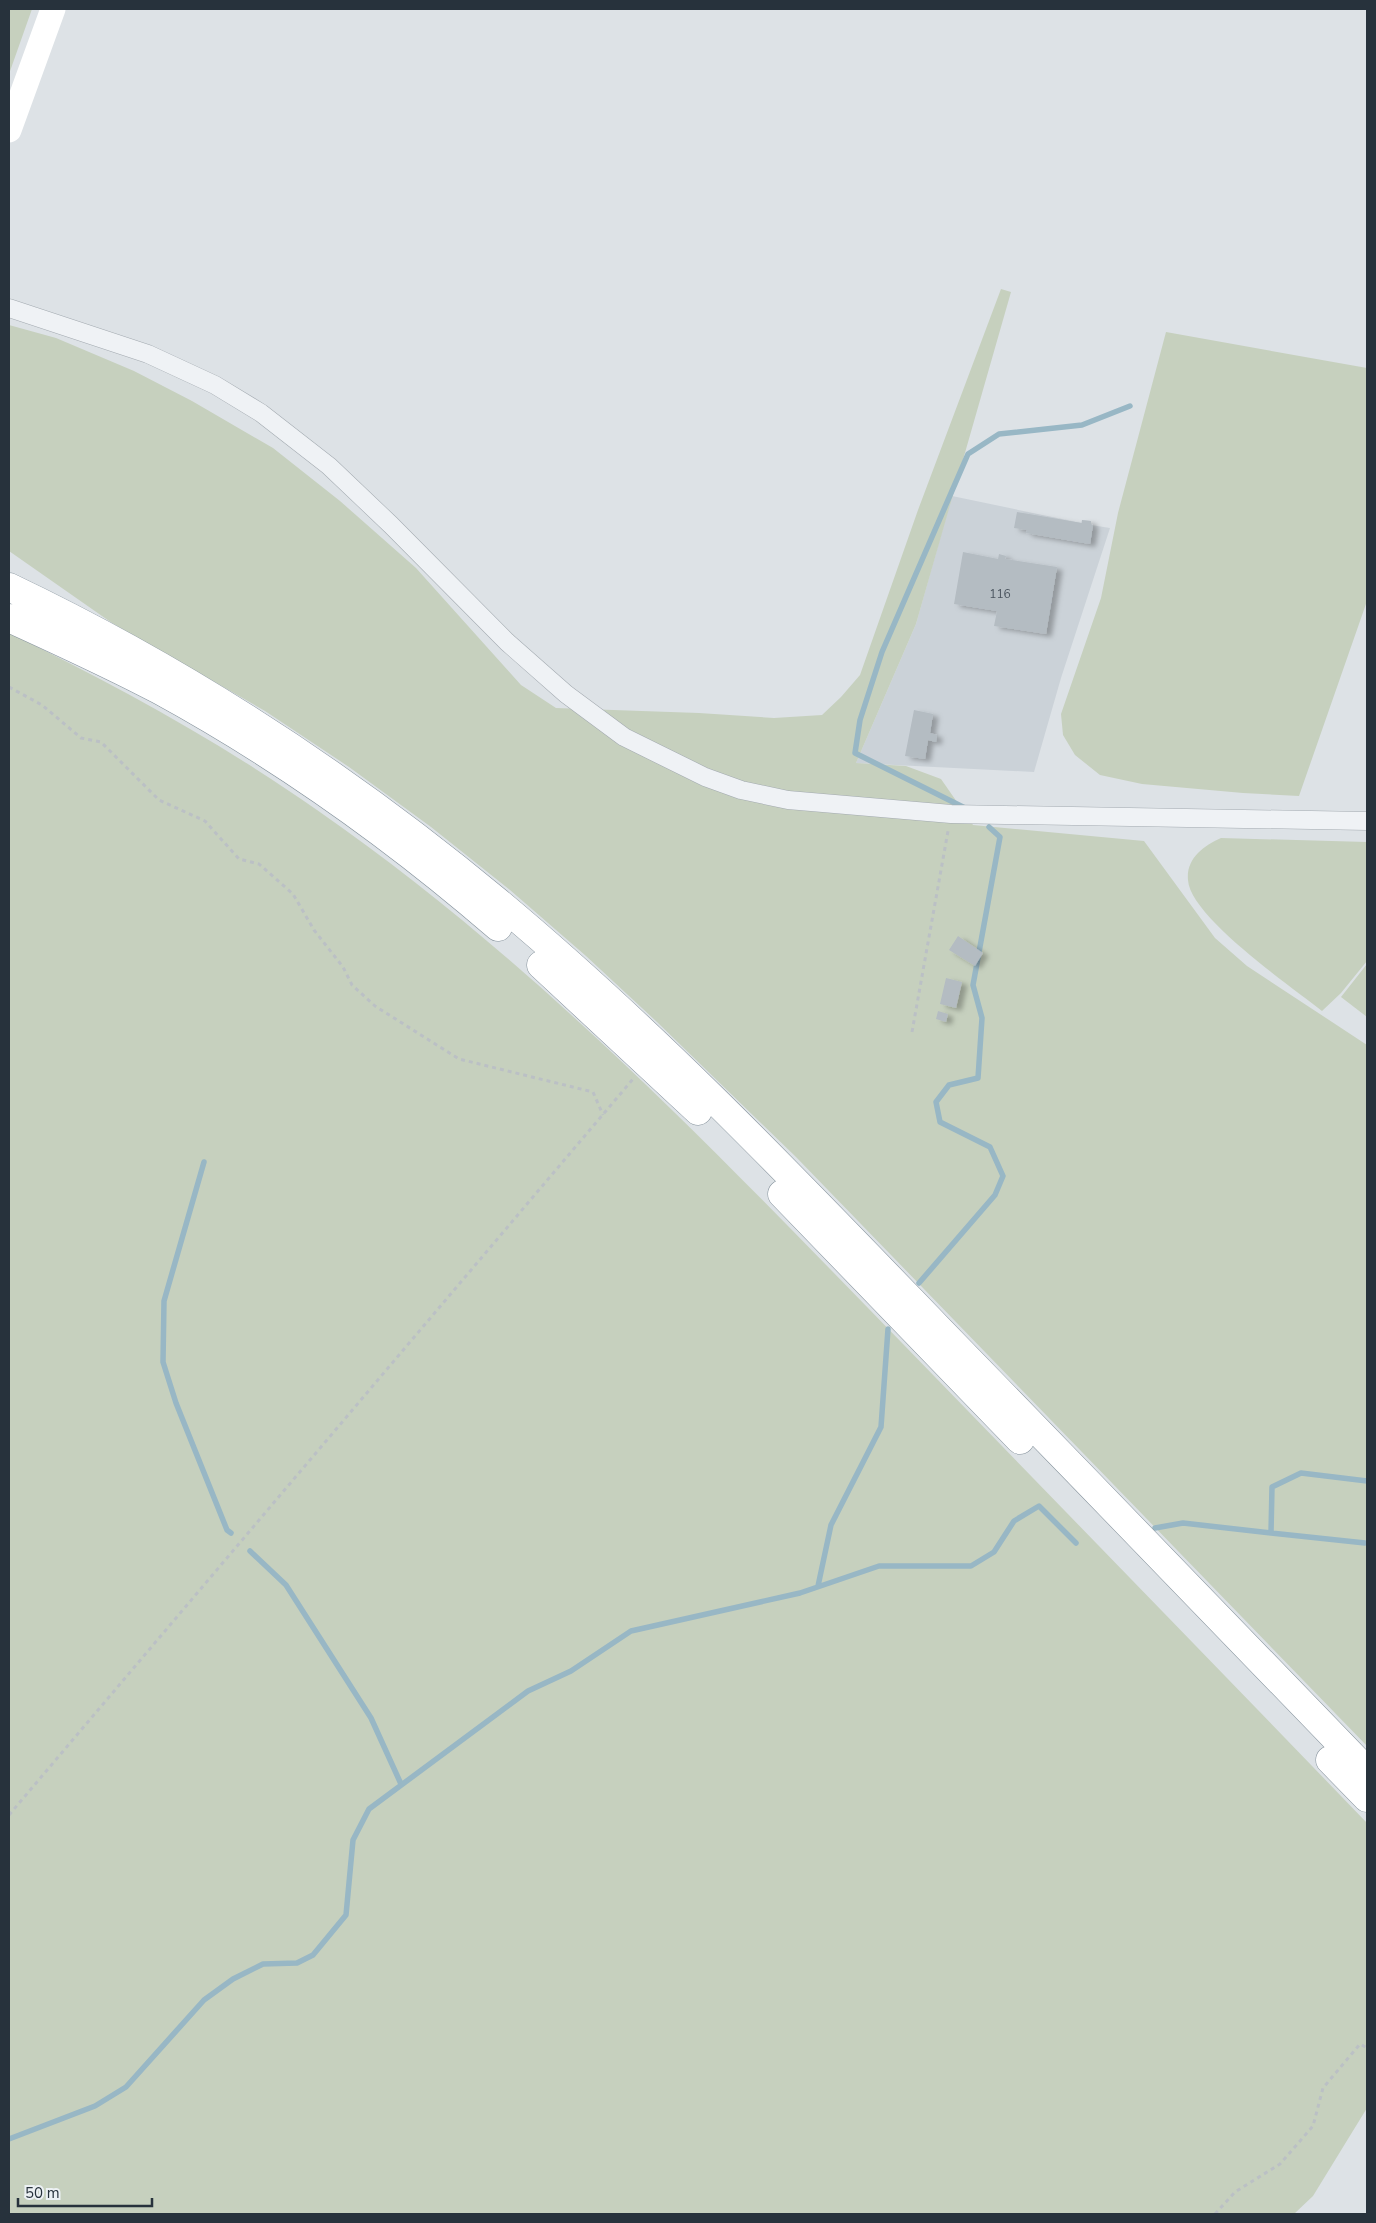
<svg xmlns="http://www.w3.org/2000/svg" width="1376" height="2223" font-family="'Nunito Sans',sans-serif">
<style>
.built{fill:#cbd2d8}
.green{fill:#c6d0be}
.lines{fill:none;stroke-linecap:round;stroke-linejoin:round}
.stream{stroke:#98b7c5;stroke-width:5.5}
.building{fill:#b4bcc2;filter:url(#shadow)}
.street-casing{stroke:#a3aab0;stroke-width:19}
.highway-casing{stroke:#85929c;stroke-width:29}
.path{stroke:#bbc0c5;stroke-width:3;stroke-dasharray:4 4;stroke-linecap:butt}
.street{stroke:#eff2f5;stroke-width:18}
.secondary{stroke:#fff;stroke-width:25}
.highway{stroke:#fff;stroke-width:28}
.labels{text-anchor:middle;stroke-width:4;stroke-linejoin:round;paint-order:stroke}
.number-label{font-size:12px;fill:#4a545e}
</style>
<defs>
<filter id="shadow"><feDropShadow dx="5.5" dy="3" stdDeviation="2.5" flood-color="#0004"/></filter>
</defs>
<rect width="100%" height="100%" fill="#dde2e6"/>
<path class="built" d="M 952,496 L 1081,523 L 1082,520 L 1091,521 L 1091,525 L 1110,528 L 1061,678 L 1034,772 L 856,763 L 916,624 Z"/>
<path class="green" d="M 9,9 L 32,9 L 9,74 Z
M 1001,289 L 1011,292 L 916,624 L 856,763 L 906,766 L 941,779 L 973,825 L 1144,841 L 1215,938 L 1247,966 L 1367,1045 L 1367,1746 L 796,1157 L 657,1022 L 586,956 L 510,890 L 431,827 L 349,767 L 265,711 L 112,623 L 9,551 L 9,325 L 56,338 L 134,371 L 192,401 L 273,448 L 340,501 L 416,568 L 521,685 L 556,708 L 699,713 L 774,718 L 822,715 L 841,697 L 860,675 L 918,510 Z
M 1166,332 L 1367,368 L 1367,601 L 1299,796 L 1243,793 L 1142,784 L 1100,775 L 1075,755 L 1063,735 L 1061,714 L 1101,598 L 1118,513 Z
M 9,633 C 116,685 220,742 317,810 C 535,961 719,1155 903,1344 C 1058,1504 1213,1663 1367,1823 L 1367,2108 L 1313,2196 L 1294,2214 L 9,2214 Z
M 1221,838 L 1367,842 L 1367,961 L 1341,993 L 1322,1011 C 1292,987 1190,917 1188,880 C 1186,859 1203,846 1221,838 Z
M 1367,964 L 1367,1017 L 1341,997 Z"/>
<g class="lines">
<path class="stream" d="M 965,808 L 855,753 L 860,720 L 882,652 L 968,454 L 999,434 L 1082,425 L 1130,406
M 204,1162 L 164,1301 L 163,1362 L 176,1403 L 227,1530 L 231,1533
M 919,1283 L 995,1195 L 1003,1176 L 990,1147 L 940,1122 L 936,1102 L 949,1085 L 978,1078 L 982,1018 L 973,985 L 1000,837 L 989,827
M 1155,1528 L 1183,1523 L 1271,1533 L 1272,1487 L 1301,1473 L 1367,1481
M 1271,1533 L 1365,1543
M 250,1551 L 286,1585 L 371,1718 L 401,1784
M 818,1586 L 831,1525 L 881,1427 L 888,1329
M 9,2139 L 95,2106 L 126,2087 L 204,2000 L 233,1979 L 263,1964 L 297,1963 L 313,1955 L 346,1915 L 353,1840 L 369,1809 L 528,1691 L 571,1671 L 631,1631 L 800,1593 L 879,1566 L 971,1566 L 994,1552 L 1014,1521 L 1039,1506 L 1076,1543"/>
</g>
<path class="building" d="M 1017,512 L 1082,523 L 1082,520 L 1091,521 L 1091,524 L 1093,525 L 1090,544 L 1026,533 L 1027,530 L 1014,528 Z
M 963,552 L 998,559 L 999,554 L 1006,556 L 1005,559 L 1057,567 L 1046,634 L 994,626 L 997,611 L 954,604 Z
M 914,710 L 933,714 L 930,733 L 937,735 L 936,742 L 928,740 L 925,759 L 905,756 Z
M 958,936 L 983,953 L 975,966 L 949,950 Z
M 946,978 L 962,982 L 956,1008 L 940,1004 Z
M 938,1011 L 948,1014 L 946,1022 L 936,1019 Z"/>
<g class="lines">
<defs>
<path id="street" d="M 9,308 L 148,354 L 215,385 L 261,413 L 329,466 L 391,525 L 507,642 L 566,694 L 624,737 L 705,777 L 741,790 L 788,800 L 951,814 L 1367,821"/>
<path id="highway" d="M 9,587 C 183,670 349,778 498,902 C 654,1032 795,1180 936,1326 C 1080,1474 1224,1623 1367,1771
M 9,618 C 59,641 110,664 159,690 C 278,755 395,838 498,927
M 541,965 L 698,1111
M 782,1194 L 1020,1440
M 1330,1760 L 1367,1798"/>
</defs>
<use href="#street" class="street-casing"/>
<use href="#highway" class="highway-casing"/>
<path class="path" d="M 9,687 L 42,705 L 81,738 L 101,742 L 159,800 L 205,821 L 239,859 L 259,864 L 293,894 L 314,930 L 343,967 L 352,985 L 375,1006 L 459,1059 L 593,1092 L 603,1115
M 912,1032 L 948,831
M 9,1815 L 633,1079
M 1215,2214 L 1235,2192 L 1280,2164 L 1313,2126 L 1323,2088 L 1360,2044 L 1367,2048"/>
<use href="#street" class="street"/>
<path class="secondary" d="M 9,130 L 53,9"/>
<use href="#highway" class="highway"/>
</g>
<g class="labels">
<g class="number-label">
<text x="1000" y="598">116</text>
</g>
</g>
<rect width="1376" height="2223" fill="none" stroke="#27323c" stroke-width="20"/>
<path d="M18 2198v8h134v-8" fill="none" stroke="#27323c" stroke-width="2.5"/>
<text x="25" y="2198" font-size="15" fill="#27323c" stroke="#ecf1f4" stroke-width="4" paint-order="stroke">50 m</text>
</svg>
